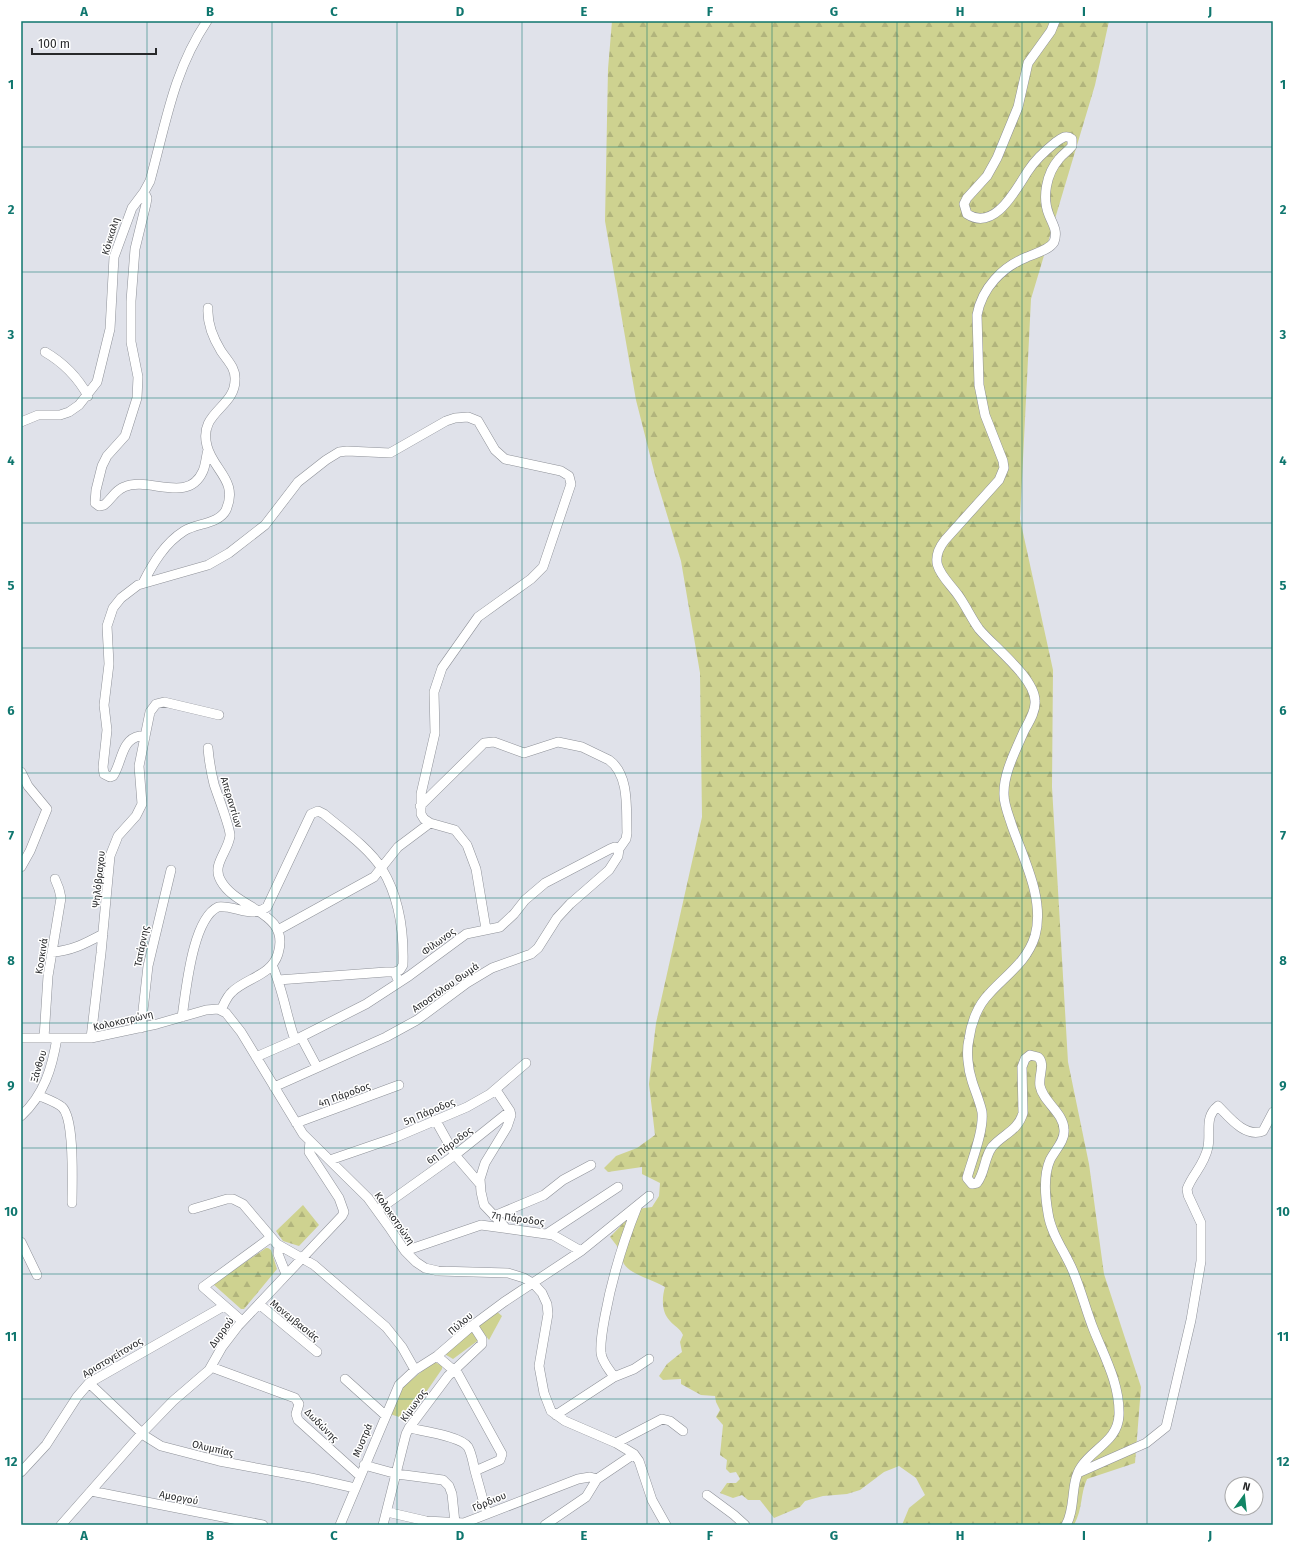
<svg xmlns="http://www.w3.org/2000/svg" width="1294" height="1546" font-family="'Fira Sans',sans-serif">
<style>
.green{fill:#ced290}
.forest{fill:url(#forest-firs)}
.lines{fill:none;stroke-linecap:round;stroke-linejoin:round}
.minor-casing{stroke:#8e9198;stroke-width:10}
.minor{stroke:#fff;stroke-width:9}
.grid{fill:none;stroke:#0f766e;stroke-width:1;stroke-opacity:0.55}
.labels{text-anchor:middle;stroke-width:3;stroke-linejoin:round;paint-order:stroke}
.street-label{font-size:10px;fill:#28292b;stroke:#fff}
.neatline{fill:none;stroke:#0f766e;stroke-width:1.5}
.grid-label{font-size:13px;text-anchor:middle;font-weight:bold;fill:#0f766e}
</style>
<defs>
<pattern id="forest-firs" width="22" height="20" patternUnits="userSpaceOnUse"><rect width="22" height="20" fill="#ced290"/><path d="M5 1l3.5 6h-7zM16 11l3.5 6h-7z" fill="#b1b47c"/></pattern>
</defs>
<rect width="100%" height="100%" fill="#e0e2ea"/>
<path class="green" d="M 495,1310 L 502,1316 L 489,1340 L 477,1324 Z
M 471,1327 L 480,1339 L 453,1359 L 443,1353 Z
M 435,1362 L 442,1366 L 442,1369 L 409,1417 L 405,1419 L 390,1414 L 403,1387 L 432,1363 Z"/>
<path class="forest" d="M 612,21 L 1109,21 L 1095,85 L 1031,299 L 1020,519 L 1053,670 L 1052,787 L 1068,1062 L 1089,1164 L 1104,1274 L 1141,1387 L 1135,1463 L 1087,1479 C 1080,1495 1083,1508 1074,1525 L 902,1525 L 909,1508 L 925,1495 L 916,1478 L 899,1466 L 884,1472 L 860,1490 L 847,1494 L 823,1496 L 805,1501 L 800,1507 L 774,1518 L 760,1500 L 748,1500 L 742,1495 L 733,1498 L 720,1493 L 727,1483 L 736,1483 L 740,1479 L 736,1472 L 730,1473 L 726,1469 L 727,1460 L 720,1455 L 723,1425 L 716,1417 L 720,1410 L 716,1402 L 715,1396 L 701,1395 L 681,1384 L 681,1379 L 663,1380 L 659,1376 L 667,1364 L 682,1352 L 680,1342 L 683,1335 C 679,1327 675,1327 670,1321 C 661,1312 662,1297 665,1287 C 654,1280 631,1275 624,1264 C 622,1261 623,1256 621,1252 C 618,1247 614,1242 610,1237 L 637,1209 L 652,1207 L 659,1196 L 660,1183 L 642,1174 L 642,1167 L 608,1172 L 604,1168 L 616,1156 L 637,1148 L 655,1135 L 649,1084 L 656,1023 L 702,817 L 700,673 L 681,561 L 655,475 L 636,400 L 605,221 L 608,69 Z
M 303,1205 L 319,1225 L 299,1246 L 283,1241 L 276,1231 Z
M 266,1248 L 268,1248 L 271,1250 L 277,1269 L 244,1309 L 241,1309 L 213,1284 Z"/>
<g class="lines">
<defs>
<path id="minor" d="M 1055,21 L 1051,31 L 1028,63 L 1018,107 L 997,158 L 987,176 L 967,198 L 964,204 L 967,214 C 995,232 1016,189 1028,171 C 1035,160 1046,150 1056,142 C 1062,138 1066,134 1072,139 L 1072,146 C 1068,151 1063,154 1059,159 C 1046,174 1042,198 1049,215 C 1053,225 1058,231 1054,242 C 1049,250 1036,253 1027,257 C 1002,267 982,288 977,315 L 979,385 L 985,415 L 1003,461 L 1004,468 L 999,480 L 945,540 C 926,564 944,576 958,595 C 966,606 971,618 979,629 C 993,646 1035,678 1035,701 C 1036,711 1029,722 1024,731 C 1016,750 1003,774 1004,795 C 1004,805 1009,816 1012,826 C 1024,860 1045,900 1035,936 C 1027,962 1006,975 989,994 C 978,1005 971,1023 969,1039 C 966,1051 968,1069 972,1081 C 975,1091 980,1102 982,1112 C 984,1130 972,1160 967,1178 L 972,1184 L 977,1183 C 985,1173 984,1158 992,1147 C 1003,1134 1018,1131 1023,1113 L 1022,1067 L 1025,1059 L 1030,1055 L 1038,1057 C 1046,1064 1038,1076 1040,1086 C 1043,1102 1064,1113 1064,1130 C 1065,1141 1055,1150 1050,1160 C 1043,1176 1045,1196 1048,1213 C 1051,1234 1065,1252 1073,1271 C 1081,1290 1086,1310 1093,1328 C 1104,1356 1120,1384 1119,1415 C 1118,1441 1093,1448 1081,1467 C 1070,1483 1076,1508 1066,1525
M 144,192 L 147,198 L 146,204 L 135,249 L 131,301 L 131,342 L 138,377 L 137,398 L 125,436 L 107,456 L 102,466 L 96,490 L 95,503 L 99,506 L 104,505 C 112,499 114,491 124,487 C 149,476 188,505 203,471 C 206,464 206,456 208,450
M 45,352 C 64,363 77,376 88,396
M 21,422 L 38,415 L 60,415 L 69,412 L 79,405 L 97,382 L 110,329 L 114,257 L 132,208 L 144,192 L 150,181 C 166,123 173,72 207,21
M 143,583 C 153,563 165,543 184,531 C 197,523 219,524 226,510 C 239,481 213,470 207,446 C 198,412 235,408 235,380 C 236,368 227,360 221,351 C 213,338 207,323 208,308
M 145,738 L 140,736 C 121,739 122,763 113,776 L 110,777 L 104,774 L 103,767 L 107,730 L 104,705 L 109,664 L 107,626 L 113,608 L 121,598 L 138,585 L 208,565 L 229,553 L 265,525 L 298,482 L 326,460 L 339,452 L 347,451 L 390,453 L 446,421 L 455,418 L 468,417 L 478,421 L 495,450 L 505,459 L 561,471 L 569,476 L 571,484 L 543,567 L 531,579 L 478,617 L 442,668 L 434,692 L 435,733 L 421,794 L 421,814 L 424,819 L 430,823 L 455,830 L 467,845 L 476,869 L 486,929
M 208,748 C 209,760 211,772 214,784 C 217,794 231,829 230,836 C 228,852 211,865 221,881 C 237,910 291,911 278,954 C 271,976 246,978 232,992 C 227,996 224,1004 221,1010
M 21,772 L 28,786 L 47,809 L 30,851 L 21,867
M 420,806 L 484,743 L 494,742 L 524,753 L 558,742 L 582,747 L 609,760 C 630,775 626,810 627,833 L 626,839 L 619,849
M 278,930 L 374,877 L 398,847 L 430,823
M 52,952 C 72,951 86,943 103,934
M 272,965 C 283,989 286,1015 295,1040
M 278,980 L 386,972 L 395,972 L 397,978
M 182,1017 C 186,992 192,919 218,907 C 236,905 250,919 267,907 L 311,814 L 318,811 L 324,814 C 342,829 370,849 382,869 C 399,897 404,933 403,965 L 400,970 L 395,972
M 141,1028 L 148,966 L 171,870
M 301,1037 L 317,1067
M 21,1038 L 91,1038 L 157,1024 L 206,1010 L 218,1009 L 226,1013 L 241,1032 L 303,1134 L 368,1198 L 389,1227 L 405,1251 L 416,1262 L 425,1268 L 438,1271 L 508,1273 L 524,1278 L 534,1284 L 542,1293 L 547,1304 L 548,1314 L 539,1366 L 544,1393 L 551,1411 L 565,1421 L 616,1443 L 634,1454 L 639,1461 L 652,1500 L 666,1525
M 44,1038 L 48,976 L 61,898 L 59,889 L 55,879
M 91,1038 L 101,953 L 110,856 L 118,836 L 136,816 L 142,804 L 139,766 L 150,712 L 156,704 L 164,702 L 219,715
M 256,1057 L 295,1040 L 366,1004 L 409,976 L 466,934 L 500,927 L 514,914 L 525,900 L 545,883 L 610,849 L 615,847 L 619,849 L 618,856 L 609,870 L 570,904 L 557,918 L 538,948 L 531,954 L 492,968 L 467,983 L 417,1020 L 386,1037 L 274,1087
M 40,1096 C 47,1099 56,1102 62,1107 C 75,1119 72,1184 72,1203
M 21,1116 C 44,1095 52,1068 57,1038
M 436,1121 L 455,1155 L 480,1184
M 296,1123 L 399,1085
M 330,1160 L 394,1138 L 467,1107 L 490,1094 L 526,1063
M 193,1209 L 227,1199 L 233,1199 L 243,1204 L 277,1244 L 314,1265 L 386,1327 L 402,1347 L 415,1370
M 378,1210 L 455,1155 L 510,1111 L 496,1090
M 494,1216 L 544,1195 L 563,1180 L 591,1165
M 505,1227 L 484,1205 L 481,1192 L 480,1179 L 485,1163 L 507,1127 L 511,1115 L 510,1111
M 548,1233 L 618,1187
M 21,1242 L 37,1275
M 279,1246 L 278,1254 L 286,1274
M 405,1251 L 481,1225 L 553,1235 L 581,1251
M 259,1304 L 317,1352
M 242,1321 L 203,1287 L 270,1238
M 437,1356 L 458,1374 L 502,1454 L 500,1460 L 475,1471 L 487,1514
M 211,1367 L 295,1398 L 299,1404 L 296,1414 L 298,1420 L 359,1475
M 614,1377 C 609,1369 602,1362 601,1353 C 600,1341 603,1327 605,1316 C 612,1278 623,1242 637,1207
M 345,1379 L 385,1415
M 89,1383 L 145,1436 L 161,1446 L 219,1461 L 311,1478 L 355,1488
M 556,1415 L 614,1377 L 634,1369 L 649,1359
M 409,1428 C 422,1431 461,1436 468,1447 C 472,1454 473,1463 475,1471
M 616,1443 L 662,1419 L 670,1421 L 683,1431
M 364,1465 L 397,1474 L 443,1480 L 449,1486 L 452,1494 L 455,1523
M 21,1472 L 46,1445 L 77,1397 L 89,1383 L 224,1306
M 1078,1473 L 1146,1443 L 1166,1427 L 1191,1320 L 1201,1261 L 1201,1223 L 1188,1195 L 1187,1189 C 1193,1173 1204,1166 1208,1147 C 1211,1132 1204,1117 1218,1106 C 1229,1117 1245,1138 1263,1131 L 1273,1112
M 91,1491 L 263,1525
M 707,1495 L 734,1515 L 745,1525
M 387,1512 L 426,1521 L 464,1523 L 578,1479 L 590,1477 L 597,1479 L 634,1454
M 61,1525 L 142,1433 L 173,1401 L 209,1370 L 222,1347 L 238,1326 L 342,1216 L 344,1212 L 339,1198 L 309,1152 L 310,1141
M 340,1525 L 399,1385 L 415,1370 L 437,1356 L 473,1325 L 504,1302 L 581,1251 L 649,1196
M 383,1525 L 406,1434 L 409,1428 L 448,1376 L 482,1344 L 482,1339 L 473,1325
M 545,1525 L 586,1497 L 597,1479"/>
</defs>
<use href="#minor" class="minor-casing"/>
<use href="#minor" class="minor"/>
</g>
<path class="grid" d="M 147,21 L 147,1525M 272,21 L 272,1525M 397,21 L 397,1525M 522,21 L 522,1525M 647,21 L 647,1525M 772,21 L 772,1525M 897,21 L 897,1525M 1022,21 L 1022,1525M 1147,21 L 1147,1525M 21,147 L 1273,147M 21,272 L 1273,272M 21,398 L 1273,398M 21,523 L 1273,523M 21,648 L 1273,648M 21,773 L 1273,773M 21,898 L 1273,898M 21,1023 L 1273,1023M 21,1148 L 1273,1148M 21,1274 L 1273,1274M 21,1399 L 1273,1399"/>
<g class="labels">
<g class="street-label">
<text transform="translate(110 236) rotate(-73)" y="4">Κόκκαλη</text>
<text transform="translate(232 802) rotate(73)" y="4">Απεραντίων</text>
<text transform="translate(98 879) rotate(-84)" y="4">Ψηλόβραχου</text>
<text transform="translate(438 941) rotate(-36)" y="4">Φίλωνος</text>
<text transform="translate(141 946) rotate(-79)" y="4">Τατάρνης</text>
<text transform="translate(41 956) rotate(-81)" y="4">Κοσκινά</text>
<text transform="translate(445 987) rotate(-35)" y="4">Αποστόλου Θωμά</text>
<text transform="translate(123 1020) rotate(-13)" y="4">Κολοκοτρώνη</text>
<text transform="translate(38 1066) rotate(-73)" y="4">Ξάνθου</text>
<text transform="translate(344 1094) rotate(-20)" y="4">4η Πάροδος</text>
<text transform="translate(429 1111) rotate(-23)" y="4">5η Πάροδος</text>
<text transform="translate(449 1145) rotate(-37)" y="4">6η Πάροδος</text>
<text transform="translate(395 1218) rotate(55)" y="4">Κολοκοτρώνη</text>
<text transform="translate(518 1218) rotate(8)" y="4">7η Πάροδος</text>
<text transform="translate(295 1320) rotate(39)" y="4">Μονεμβασιάς</text>
<text transform="translate(460 1323) rotate(-41)" y="4">Πύλου</text>
<text transform="translate(221 1332) rotate(-54)" y="4">Δυρρού</text>
<text transform="translate(112 1357) rotate(-31)" y="4">Αριστογείτονος</text>
<text transform="translate(413 1405) rotate(-54)" y="4">Κίμωνος</text>
<text transform="translate(322 1425) rotate(45)" y="4">Δωδώνης</text>
<text transform="translate(362 1440) rotate(-67)" y="4">Μυστρά</text>
<text transform="translate(213 1448) rotate(13)" y="4">Ολυμπίας</text>
<text transform="translate(179 1497) rotate(11)" y="4">Αμοργού</text>
<text transform="translate(489 1501) rotate(-23)" y="4">Γόρδιου</text>
</g>
</g>
<rect width="1294" height="1546" fill="none" stroke="#ffffff" stroke-width="44"/>
<g transform="translate(1244 1496) rotate(15)"><circle r="19" fill="#ffffff" stroke="#a9a9aa"/>
<path d="M0-3L7 15L0 10L-7 15Z" fill="#118565"/>
<text y="-6" font-size="11" font-weight="bold" text-anchor="middle" fill="#28292b">N</text>
</g>
<path d="M32 48v6h124v-6" fill="none" stroke="#28292b" stroke-width="2"/>
<text x="38" y="48" font-size="12" fill="#28292b" stroke="#ffffff" stroke-width="3" paint-order="stroke">100 m</text>
<rect x="22" y="22" width="1250" height="1502" class="neatline"/>
<g class="grid-label">
<text x="84" y="16">A</text>
<text x="210" y="16">B</text>
<text x="334" y="16">C</text>
<text x="460" y="16">D</text>
<text x="584" y="16">E</text>
<text x="710" y="16">F</text>
<text x="834" y="16">G</text>
<text x="960" y="16">H</text>
<text x="1084" y="16">I</text>
<text x="1210" y="16">J</text>
<text x="11" y="89">1</text>
<text x="1283" y="89">1</text>
<text x="11" y="214">2</text>
<text x="1283" y="214">2</text>
<text x="11" y="339">3</text>
<text x="1283" y="339">3</text>
<text x="11" y="465">4</text>
<text x="1283" y="465">4</text>
<text x="11" y="590">5</text>
<text x="1283" y="590">5</text>
<text x="11" y="715">6</text>
<text x="1283" y="715">6</text>
<text x="11" y="840">7</text>
<text x="1283" y="840">7</text>
<text x="11" y="965">8</text>
<text x="1283" y="965">8</text>
<text x="11" y="1090">9</text>
<text x="1283" y="1090">9</text>
<text x="11" y="1216">10</text>
<text x="1283" y="1216">10</text>
<text x="11" y="1341">11</text>
<text x="1283" y="1341">11</text>
<text x="11" y="1466">12</text>
<text x="1283" y="1466">12</text>
<text x="84" y="1540">A</text>
<text x="210" y="1540">B</text>
<text x="334" y="1540">C</text>
<text x="460" y="1540">D</text>
<text x="584" y="1540">E</text>
<text x="710" y="1540">F</text>
<text x="834" y="1540">G</text>
<text x="960" y="1540">H</text>
<text x="1084" y="1540">I</text>
<text x="1210" y="1540">J</text>
</g>
</svg>
